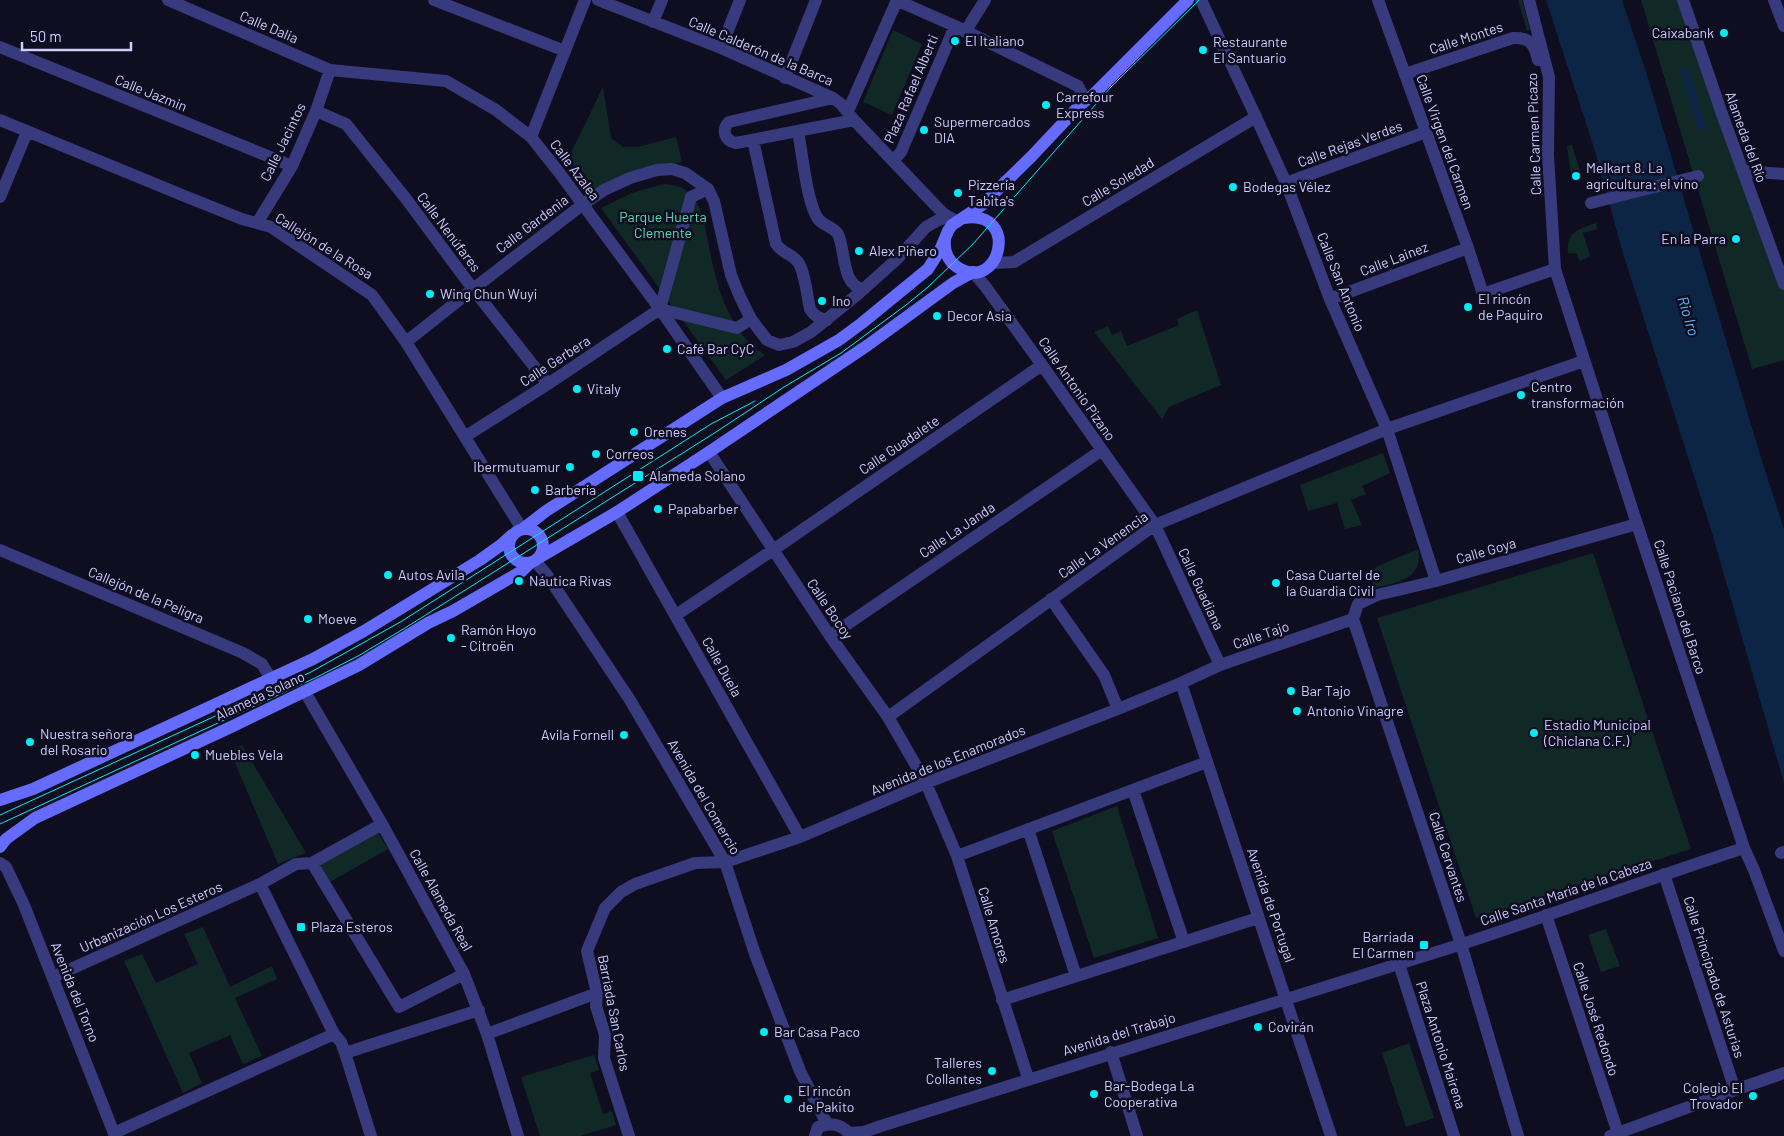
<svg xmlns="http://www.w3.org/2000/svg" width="1784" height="1136" font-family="Barlow,sans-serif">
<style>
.green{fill:#102927}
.water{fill:#0d2544}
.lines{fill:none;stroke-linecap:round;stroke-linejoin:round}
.pedestrian{stroke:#383a7e;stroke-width:12}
.minor{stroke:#383a7e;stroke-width:12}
.tertiary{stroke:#383a7e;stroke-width:12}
.secondary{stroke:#646bfd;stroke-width:12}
.tram{stroke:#03ebf3;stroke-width:1}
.poi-dot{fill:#03ebf3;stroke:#0f0d20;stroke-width:2}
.labels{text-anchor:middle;stroke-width:5;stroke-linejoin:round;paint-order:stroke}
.street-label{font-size:14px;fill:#ceccfe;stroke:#0f0d20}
.poi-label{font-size:14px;fill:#ceccfe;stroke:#0f0d20;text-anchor:start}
.park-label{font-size:14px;fill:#5addb3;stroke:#0f0d20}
.water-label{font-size:15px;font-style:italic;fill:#5cbdfd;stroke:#0f0d20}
</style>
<rect width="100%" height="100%" fill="#0f0d20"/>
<path class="green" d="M 1518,0 L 1522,0 L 1530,30 L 1527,31 Z
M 1641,0 L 1683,0 L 1784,284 L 1784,360 L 1752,369 Z
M 893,30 L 922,44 L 892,115 L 863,102 Z
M 603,87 L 611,138 L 623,147 L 638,147 L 676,137 L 682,162 L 662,166 L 592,195 L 568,159 Z
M 1572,145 L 1582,178 L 1572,181 L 1567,146 Z
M 664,184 C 674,185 684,186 691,195 C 702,206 705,226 708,242 C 716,283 727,331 765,355 L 726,380 L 601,208 L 632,193 Z
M 1596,223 L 1597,229 L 1583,233 L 1590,256 L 1580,261 L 1576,253 L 1568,253 C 1566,232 1579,229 1596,223 Z
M 1197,310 L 1221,385 L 1169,407 L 1162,419 L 1094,332 L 1108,326 L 1112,335 L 1121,331 L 1127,346 L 1179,325 L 1177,319 Z
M 1383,453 L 1390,473 L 1362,486 L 1366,494 L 1351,500 L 1362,525 L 1345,529 L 1337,503 L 1308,511 L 1300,485 Z
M 1418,549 C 1424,580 1397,582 1374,588 L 1370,573 L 1378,566 Z
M 1593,553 L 1691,849 L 1476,918 L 1377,618 Z
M 242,745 L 306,853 L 278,864 L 230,751 Z
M 1117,806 L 1158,938 L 1094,958 L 1052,831 Z
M 377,831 L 388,849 L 330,882 L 320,865 Z
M 203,927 L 230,987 L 272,966 L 277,979 L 235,998 L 262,1056 L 243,1064 L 230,1035 L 189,1053 L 202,1083 L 183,1093 L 124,961 L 142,954 L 156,983 L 198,964 L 184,934 Z
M 1606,929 L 1620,966 L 1601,972 L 1588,935 Z
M 1409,1043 L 1434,1118 L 1406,1127 L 1382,1053 Z
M 594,1055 L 599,1070 L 590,1073 L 603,1114 L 612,1111 L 616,1125 L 580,1136 L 540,1136 L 521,1077 Z"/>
<path class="water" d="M 1546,0 L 1622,0 L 1647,75 L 1760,455 L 1784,529 L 1784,783 L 1710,526 L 1622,250 L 1595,151 Z
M 1688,67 L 1707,129 L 1698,131 L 1679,69 Z"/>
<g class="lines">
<path class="pedestrian" d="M 1774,0 L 1784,26
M 1743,171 L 1784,174
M 708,189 L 691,197 L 660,309 L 737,328 L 751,319
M 1591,203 L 1698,176
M 1781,853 L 1784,852
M 1618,1133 L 1735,1090"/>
<path class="minor" d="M 168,0 L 330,70 L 446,81 L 496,110 L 531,137 L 558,171 L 660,309 L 722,398
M 434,0 L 565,51
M 598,0 L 721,48 L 833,98 L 841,104 L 854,120 L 935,205 L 944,214 L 953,219
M 896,0 L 955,26 L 1078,86 L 1082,94 L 1080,105
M 1201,0 L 1256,117
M 1683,0 L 1722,114 L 1784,284
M 653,22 L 662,0
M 965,32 L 985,0
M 0,47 L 292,166
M 721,48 L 740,0
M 1405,74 L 1513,38 C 1530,37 1535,45 1538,60
M 785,78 L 816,0
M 833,98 L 729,122 C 721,130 725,141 736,143 L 854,120
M 316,111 L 346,124 L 407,200 L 473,289 L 548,384
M 848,111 L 897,0
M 0,120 L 182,195 L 242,219 L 271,227 L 372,295 L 406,342 L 522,529
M 798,131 C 802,151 807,206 819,220 C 825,226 833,227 838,234 C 846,251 841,286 864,289
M 1426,132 L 1468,248 L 1483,294 L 1555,269
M 531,137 L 585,0
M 753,140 L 776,244 C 782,253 792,254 798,262 C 805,272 807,296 810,309 C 814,316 819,319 827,320
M 893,161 L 901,152 L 955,26
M 1286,183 L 1330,299 L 1387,429 L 1436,581
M 0,197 L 27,132
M 257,223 L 292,166 L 316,111 L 330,70
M 973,272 L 985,286 L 1042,365 L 1155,525 L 1220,665
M 1330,299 L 1468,248
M 406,342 L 473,289 L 582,205 L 604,190 L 630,178 L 657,170 L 672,169 L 685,173 L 708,189 L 714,201 L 731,275 L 740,297 L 751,319 L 767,340 L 779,345 L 793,342 L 811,332 L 858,294 L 897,259 L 926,227 L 940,219 L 950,218
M 466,436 L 548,384 L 660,309
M 709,452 L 830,636 L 888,717 L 926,783 L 957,856 L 1028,1078
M 617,512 L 800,837
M 0,550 L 243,653 L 262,664 L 271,679
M 535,561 L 547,575 L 630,700 L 725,862 L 755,954 L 800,1071 L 827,1124
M 1051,599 L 1104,675 L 1118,709
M 676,615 L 773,550 L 1042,365
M 1353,619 L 1358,604 L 1377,595 L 1436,581 L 1637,524 L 1555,269 L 1548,155 L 1549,77 L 1529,0
M 1353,619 L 1461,944 L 1518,1136
M 830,636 L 1102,450
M 1181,683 L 1331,1136
M 305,692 L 382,824 L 464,974 L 487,1034 L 518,1136
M 888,717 L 1155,525 L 1387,429 L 1584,361
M 1133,790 L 1184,942
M 1028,829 L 1076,976
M 957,856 L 1207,762
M 312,863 L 399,1007 L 464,974
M 1664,874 L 1735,1090 L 1784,1073
M 260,884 L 334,1034 L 341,1042 L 345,1053 L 371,1136
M 1546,915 L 1618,1133 L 1610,1136
M 1399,964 L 1454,1136
M 53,977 L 260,884 L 296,864 L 312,863 L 382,824
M 1002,1000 L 1258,918
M 487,1034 L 597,993
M 1111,1052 L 1137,1136
M 345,1053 L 479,1010
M 114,1133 L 334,1034
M 629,1136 L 604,1058 L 605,1035 L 596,1006 L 597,993 L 587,951 L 605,908 L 621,892 L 635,884 L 695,863 L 725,862 L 800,837 L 926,783 L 1118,709 L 1181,683 L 1220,665 L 1353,619"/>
<path class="tertiary" d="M 992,263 L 1014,262 L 1256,117 L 1286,183 L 1426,132 L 1378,0
M 1637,524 L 1744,848 L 1754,870 L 1784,951
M 0,863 L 6,867 L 24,905 L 115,1136
M 849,1133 L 864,1132 L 881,1126 C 1073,1064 1267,1007 1459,945 C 1554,914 1648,879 1744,848
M 815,1136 L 818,1127 C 831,1123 839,1123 849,1133 L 849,1136"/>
<path class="secondary" d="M 945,240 C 944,251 948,261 957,267 C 1000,295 1021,209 964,218
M 524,528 L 546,511 L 722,398 L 786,370 L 839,340 L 862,323 L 928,269 L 940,250 L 948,231 L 952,225 L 982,205 L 1031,157 L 1080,105 L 1093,95 L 1188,0
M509 546a17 17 0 1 1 34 0a17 17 0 1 1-34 0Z
M 540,557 L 617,512 L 709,452 L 868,345 L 953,283 L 973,272
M 0,800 L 33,789 L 313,659 L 364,631 L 480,560 L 501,545 L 512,535
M 0,847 L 6,839 L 35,818 L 231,727 L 359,665 L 428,623 L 453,611 L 522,571 L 530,563"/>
<path class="tram" d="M 0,815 L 311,672 L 402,621 L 711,424 L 755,401
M 0,824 L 315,678 L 358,656 L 405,628 L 716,432 L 784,387 L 841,353 L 906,305 L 928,287 L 973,244 L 1111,87 L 1199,0"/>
</g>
<g class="poi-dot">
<circle cx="1724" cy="33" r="5"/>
<circle cx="955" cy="41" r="5"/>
<circle cx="1203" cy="50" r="5"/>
<circle cx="1046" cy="105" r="5"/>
<circle cx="924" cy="130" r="5"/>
<circle cx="1576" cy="176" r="5"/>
<circle cx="1233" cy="187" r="5"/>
<circle cx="958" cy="193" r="5"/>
<circle cx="1736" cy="239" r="5"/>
<circle cx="859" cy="251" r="5"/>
<circle cx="430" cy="294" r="5"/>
<circle cx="822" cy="301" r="5"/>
<circle cx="1468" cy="307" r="5"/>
<circle cx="937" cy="316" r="5"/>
<circle cx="667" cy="349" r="5"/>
<circle cx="577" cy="389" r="5"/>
<circle cx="1521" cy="395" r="5"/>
<circle cx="634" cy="432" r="5"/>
<circle cx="596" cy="454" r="5"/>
<circle cx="570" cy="467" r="5"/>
<rect x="632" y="470" width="12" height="12" rx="2.5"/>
<circle cx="535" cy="490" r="5"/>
<circle cx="658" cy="509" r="5"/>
<circle cx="388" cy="575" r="5"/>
<circle cx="519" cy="581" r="5"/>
<circle cx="1276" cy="583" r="5"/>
<circle cx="308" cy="619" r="5"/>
<circle cx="451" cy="638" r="5"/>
<circle cx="1291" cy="691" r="5"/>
<circle cx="1297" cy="711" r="5"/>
<circle cx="1534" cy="733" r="5"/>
<circle cx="624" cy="735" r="5"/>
<circle cx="30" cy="742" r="5"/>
<circle cx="195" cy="755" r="5"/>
<rect x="296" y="922" width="10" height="10" rx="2.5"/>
<rect x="1419" y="940" width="10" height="10" rx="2.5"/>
<circle cx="1258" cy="1027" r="5"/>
<circle cx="764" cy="1032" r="5"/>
<circle cx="992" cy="1071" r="5"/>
<circle cx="1094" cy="1094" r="5"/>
<circle cx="1753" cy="1096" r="5"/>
<circle cx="788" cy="1099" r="5"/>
</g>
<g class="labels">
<g class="street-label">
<text transform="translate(269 27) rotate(23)" y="5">Calle Dalia</text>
<text transform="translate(1466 38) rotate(-18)" y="5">Calle Montes</text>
<text transform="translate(761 51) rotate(23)" y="5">Calle Calderón de la Barca</text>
<text transform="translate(911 89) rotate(-67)" y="5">Plaza Rafael Alberti</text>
<text transform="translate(151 93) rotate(22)" y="5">Calle Jazmin</text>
<text transform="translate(1534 134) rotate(-92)" y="5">Calle Carmen Picazo</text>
<text transform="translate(1746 137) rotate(70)" y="5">Alameda del Río</text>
<text transform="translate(283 142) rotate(-64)" y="5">Calle Jacintos</text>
<text transform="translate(1445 142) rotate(70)" y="5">Calle Virgen del Carmen</text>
<text transform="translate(1350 144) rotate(-20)" y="5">Calle Rejas Verdes</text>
<text transform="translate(575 170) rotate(53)" y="5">Calle Azalea</text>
<text transform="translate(1118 182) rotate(-31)" y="5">Calle Soledad</text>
<text transform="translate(532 224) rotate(-37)" y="5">Calle Gardenia</text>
<text transform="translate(449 232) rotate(53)" y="5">Calle Nenúfares</text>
<text transform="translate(324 246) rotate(32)" y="5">Callejón de la Rosa</text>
<text transform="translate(1394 259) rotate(-21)" y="5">Calle Lainez</text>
<text transform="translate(1341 282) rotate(68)" y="5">Calle San Antonio</text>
<text transform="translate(555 361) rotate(-33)" y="5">Calle Gerbera</text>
<text transform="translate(1077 389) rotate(55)" y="5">Calle Antonio Pizano</text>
<text transform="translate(899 445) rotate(-34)" y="5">Calle Guadalete</text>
<text transform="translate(957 530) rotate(-34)" y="5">Calle La Janda</text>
<text transform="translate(1103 545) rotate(-35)" y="5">Calle La Venencia</text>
<text transform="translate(1486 551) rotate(-16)" y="5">Calle Goya</text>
<text transform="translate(1201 589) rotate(65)" y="5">Calle Guadiana</text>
<text transform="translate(146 595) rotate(23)" y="5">Callejón de la Peligra</text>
<text transform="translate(1680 607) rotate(72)" y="5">Calle Paciano del Barco</text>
<text transform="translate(830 609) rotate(56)" y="5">Calle Bocoy</text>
<text transform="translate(1261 635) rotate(-19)" y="5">Calle Tajo</text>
<text transform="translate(722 667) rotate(61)" y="5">Calle Duela</text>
<text transform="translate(260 696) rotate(-25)" y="5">Alameda Solano</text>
<text transform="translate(948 760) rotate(-22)" y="5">Avenida de los Enamorados</text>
<text transform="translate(704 797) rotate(60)" y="5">Avenida del Comercio</text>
<text transform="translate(1448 857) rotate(72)" y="5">Calle Cervantes</text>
<text transform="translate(1566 892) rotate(-19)" y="5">Calle Santa María de la Cabeza</text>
<text transform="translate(441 900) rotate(61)" y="5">Calle Alameda Real</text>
<text transform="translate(1271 905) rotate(71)" y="5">Avenida de Portugal</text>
<text transform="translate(151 917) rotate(-24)" y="5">Urbanización Los Esteros</text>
<text transform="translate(994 925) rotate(73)" y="5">Calle Amores</text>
<text transform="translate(1714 977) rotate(72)" y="5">Calle Principado de Asturias</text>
<text transform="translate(75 992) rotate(68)" y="5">Avenida del Torno</text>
<text transform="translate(614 1013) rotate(79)" y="5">Barriada San Carlos</text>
<text transform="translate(1596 1019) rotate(72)" y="5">Calle José Redondo</text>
<text transform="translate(1119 1034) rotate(-17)" y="5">Avenida del Trabajo</text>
<text transform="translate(1441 1045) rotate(72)" y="5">Plaza Antonio Mairena</text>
</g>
<g class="poi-label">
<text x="1714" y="38" text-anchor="end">Caixabank</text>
<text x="965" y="46">El Italiano</text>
<text x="1213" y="47">Restaurante<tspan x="1213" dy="16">El Santuario</tspan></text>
<text x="1056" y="102">Carrefour<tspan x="1056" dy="16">Express</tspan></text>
<text x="934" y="127">Supermercados<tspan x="934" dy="16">DIA</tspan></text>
<text x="1586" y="173">Melkart 8. La<tspan x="1586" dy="16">agricultura: el vino</tspan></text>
<text x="968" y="190">Pizzería<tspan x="968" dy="16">Tabita's</tspan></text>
<text x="1243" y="192">Bodegas Vélez</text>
<text x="1726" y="244" text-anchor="end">En la Parra</text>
<text x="869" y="256">Alex Piñero</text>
<text x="440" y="299">Wing Chun Wuyi</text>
<text x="1478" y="304">El rincón<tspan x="1478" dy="16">de Paquiro</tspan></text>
<text x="832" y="306">Ino</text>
<text x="947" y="321">Decor Asia</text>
<text x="677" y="354">Café Bar CyC</text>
<text x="1531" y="392">Centro<tspan x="1531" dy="16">transformación</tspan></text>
<text x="587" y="394">Vitaly</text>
<text x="644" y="437">Orenes</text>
<text x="606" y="459">Correos</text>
<text x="560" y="472" text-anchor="end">Ibermutuamur</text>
<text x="649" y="481">Alameda Solano</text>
<text x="545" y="495">Barbería</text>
<text x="668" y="514">Papabarber</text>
<text x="398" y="580">Autos Avila</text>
<text x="1286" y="580">Casa Cuartel de<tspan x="1286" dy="16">la Guardia Civil</tspan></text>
<text x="529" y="586">Náutica Rivas</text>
<text x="318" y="624">Moeve</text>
<text x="461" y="635">Ramón Hoyo<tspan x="461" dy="16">- Citroën</tspan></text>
<text x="1301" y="696">Bar Tajo</text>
<text x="1307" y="716">Antonio Vinagre</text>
<text x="1544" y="730">Estadio Municipal<tspan x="1544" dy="16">(Chiclana C.F.)</tspan></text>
<text x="40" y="739">Nuestra señora<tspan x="40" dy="16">del Rosario</tspan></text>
<text x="614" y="740" text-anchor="end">Avila Fornell</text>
<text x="205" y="760">Muebles Vela</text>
<text x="311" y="932">Plaza Esteros</text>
<text x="1414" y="942" text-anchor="end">Barriada<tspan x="1414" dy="16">El Carmen</tspan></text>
<text x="1268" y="1032">Covirán</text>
<text x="774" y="1037">Bar Casa Paco</text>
<text x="982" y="1068" text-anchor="end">Talleres<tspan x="982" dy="16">Collantes</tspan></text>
<text x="1104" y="1091">Bar-Bodega La<tspan x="1104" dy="16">Cooperativa</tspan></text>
<text x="1743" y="1093" text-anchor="end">Colegio El<tspan x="1743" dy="16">Trovador</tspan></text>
<text x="798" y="1096">El rincón<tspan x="798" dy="16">de Pakito</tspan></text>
</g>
<g class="park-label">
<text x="663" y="222">Parque Huerta<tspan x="663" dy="16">Clemente</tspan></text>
</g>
<g class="water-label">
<text transform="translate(1688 316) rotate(73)" y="5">Rio Iro</text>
</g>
</g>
<path d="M22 42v8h109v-8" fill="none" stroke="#ceccfe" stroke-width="2.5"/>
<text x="30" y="42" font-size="15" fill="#ceccfe" stroke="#0f0d20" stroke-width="4" paint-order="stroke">50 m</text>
</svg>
